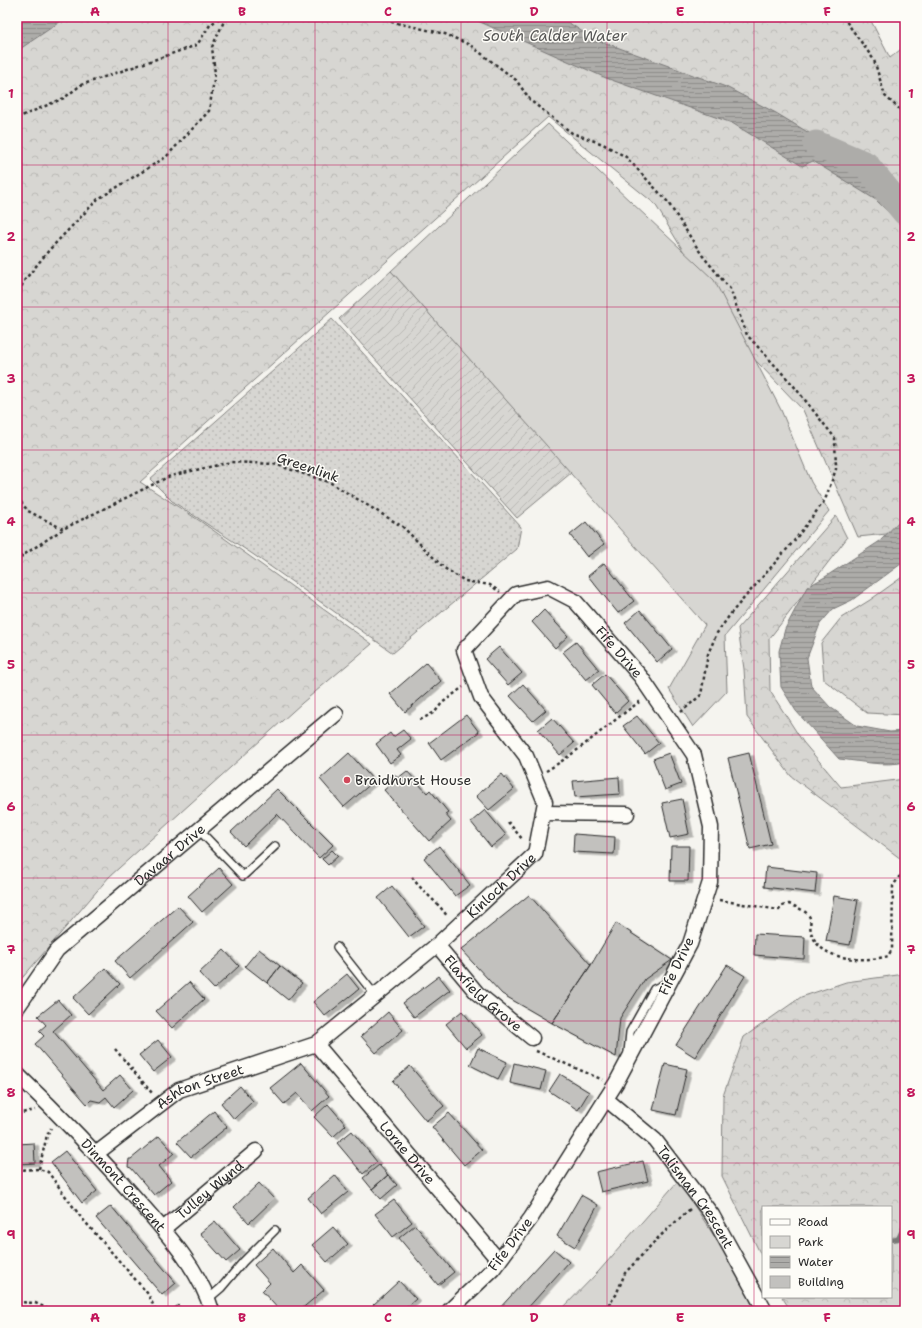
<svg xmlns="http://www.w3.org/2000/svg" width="922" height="1328" font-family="'Shantell Sans',sans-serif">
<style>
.grass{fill:url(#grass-dots);stroke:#81807e}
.forest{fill:url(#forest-crowns);stroke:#81807e}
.park{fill:#d7d6d2;stroke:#81807e}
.garden{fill:url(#garden-furrows);stroke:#81807e}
.water{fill:url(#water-rules);stroke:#797877}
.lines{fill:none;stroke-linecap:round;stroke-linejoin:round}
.stream{stroke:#797877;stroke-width:4.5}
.river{stroke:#adaca9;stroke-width:27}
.building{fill:#c2c1be;stroke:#2b2b2b;filter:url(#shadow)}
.lane-casing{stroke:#2b2b2b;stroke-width:10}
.street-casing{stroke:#2b2b2b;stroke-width:17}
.path{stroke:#2b2b2b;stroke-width:2.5;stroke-dasharray:3 3;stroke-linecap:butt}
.lane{stroke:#fdfcf7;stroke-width:7}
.street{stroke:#fdfcf7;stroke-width:14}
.grid{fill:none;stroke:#c2185b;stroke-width:1;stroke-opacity:0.55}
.poi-dot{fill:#d1495b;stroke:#fdfcf7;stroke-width:1.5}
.labels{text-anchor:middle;stroke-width:3;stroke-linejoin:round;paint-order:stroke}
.street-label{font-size:14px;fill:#2b2b2b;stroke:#fdfcf7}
.poi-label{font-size:14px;fill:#2b2b2b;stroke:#fdfcf7;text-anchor:start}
.water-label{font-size:15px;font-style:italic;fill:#585857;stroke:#fdfcf7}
.neatline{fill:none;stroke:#c2185b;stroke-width:1.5}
.grid-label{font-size:13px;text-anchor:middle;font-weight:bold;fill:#c2185b}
</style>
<defs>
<pattern id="grass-dots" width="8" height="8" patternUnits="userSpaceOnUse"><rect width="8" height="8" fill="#d7d6d2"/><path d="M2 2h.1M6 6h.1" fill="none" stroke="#b9b8b4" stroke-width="1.8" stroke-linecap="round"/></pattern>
<pattern id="forest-crowns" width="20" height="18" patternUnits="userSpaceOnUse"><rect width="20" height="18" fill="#d7d6d2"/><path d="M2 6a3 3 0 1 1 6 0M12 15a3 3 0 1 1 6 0" fill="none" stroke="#b9b8b4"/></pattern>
<pattern id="garden-furrows" width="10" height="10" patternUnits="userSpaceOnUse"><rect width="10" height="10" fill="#d7d6d2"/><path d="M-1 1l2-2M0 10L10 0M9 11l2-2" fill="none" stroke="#b9b8b4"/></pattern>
<pattern id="water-rules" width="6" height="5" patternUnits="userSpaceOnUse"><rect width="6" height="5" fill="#adaca9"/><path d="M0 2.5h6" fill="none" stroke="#8d8c8a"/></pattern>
<filter id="shadow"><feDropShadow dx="4.5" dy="2.5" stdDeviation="0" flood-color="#0004"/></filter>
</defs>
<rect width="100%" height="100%" fill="#f5f4ef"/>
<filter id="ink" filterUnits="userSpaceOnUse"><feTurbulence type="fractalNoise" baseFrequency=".025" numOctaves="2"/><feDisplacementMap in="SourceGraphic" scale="8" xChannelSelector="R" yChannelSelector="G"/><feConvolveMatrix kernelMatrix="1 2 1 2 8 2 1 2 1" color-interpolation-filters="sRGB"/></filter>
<g filter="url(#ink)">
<path class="grass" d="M 332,319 L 521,527 L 517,549 L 393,653 L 254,555 L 172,501 L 150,479 Z"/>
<path class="forest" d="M 17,17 L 869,17 L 890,58 L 905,46 L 905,532 L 858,537 L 803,410 L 738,342 L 655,204 L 548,117 L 140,482 L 203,523 L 372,644 L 302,703 L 109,877 L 17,984 Z
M 836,516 L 847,538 L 769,639 L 770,691 L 803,742 L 841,787 L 905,779 L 905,862 L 791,776 L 747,717 L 744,669 L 738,628 Z
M 905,575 L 905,715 L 867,713 L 824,680 L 821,643 L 841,618 L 870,600 Z
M 905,974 L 905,1311 L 791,1311 L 782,1297 L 891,1297 L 891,1207 L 763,1207 L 763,1259 L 722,1176 L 723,1096 L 744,1037 L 801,997 L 846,982 Z"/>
<path class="park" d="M 548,124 L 714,280 L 781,410 L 811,482 L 829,511 L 725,636 L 727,691 L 693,727 L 669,689 L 705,625 L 391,271 Z
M 678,1181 C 705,1223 736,1265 755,1311 L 560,1311 L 599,1271 Z"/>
<path class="garden" d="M 391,271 L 571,473 L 517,518 L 339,319 Z"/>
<path class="water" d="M 17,17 L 67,17 L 17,51 Z
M 469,17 L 560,17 L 592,38 L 726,87 L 776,113 L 905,191 L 905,228 L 876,200 L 813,161 L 802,166 L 732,123 L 606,78 Z
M 905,515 L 905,561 L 852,600 L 833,609 L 820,624 L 807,658 L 811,686 L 830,707 L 857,726 L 890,732 L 905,731 L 905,762 C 884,767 860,761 839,759 L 796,711 L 781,687 L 779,651 L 785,629 L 807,587 L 825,577 L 880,541 Z"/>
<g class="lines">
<path class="stream" d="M 891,1240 L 898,1239 L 905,1224"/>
<path class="river" d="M 816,144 L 866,165 L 905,212"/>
</g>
<path class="building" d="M 586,522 L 604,544 L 587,557 L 570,535 Z
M 604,563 L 634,601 L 618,613 L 588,576 Z
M 544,610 L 568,636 L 555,648 L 532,622 Z
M 640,610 L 672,649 L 657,662 L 625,623 Z
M 576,642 L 599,670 L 586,680 L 563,652 Z
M 499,647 L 522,673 L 508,685 L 485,659 Z
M 426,663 L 441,681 L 405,712 L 390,694 Z
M 605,674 L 628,701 L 615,713 L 592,685 Z
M 523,684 L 546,710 L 533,721 L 510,696 Z
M 466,715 L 479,732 L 441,760 L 429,743 Z
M 637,716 L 659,743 L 645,754 L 623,726 Z
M 552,718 L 574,743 L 560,755 L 538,730 Z
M 403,730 L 411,739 L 397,750 L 401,755 L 390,763 L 376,744 L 390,733 L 393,737 Z
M 349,753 L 374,781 L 344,807 L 320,779 Z
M 669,753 L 681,784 L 665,790 L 653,759 Z
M 749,753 L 771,844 L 750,849 L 728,758 Z
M 407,771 L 427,793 L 430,790 L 448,812 L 445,814 L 451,821 L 429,841 L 384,790 L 390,785 L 387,781 L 390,776 L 394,774 L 398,778 Z
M 502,774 L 514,789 L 489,810 L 476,796 Z
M 619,777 L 620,794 L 575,797 L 573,781 Z
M 277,789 L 333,845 L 319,858 L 277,814 L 244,846 L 231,832 Z
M 682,799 L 689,834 L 670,838 L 662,803 Z
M 485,810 L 506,835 L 491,847 L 471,822 Z
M 574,834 L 615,837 L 614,854 L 573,852 Z
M 439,846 L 470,885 L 455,896 L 424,858 Z
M 671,846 L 689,846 L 688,881 L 670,881 Z
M 332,850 L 338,856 L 328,865 L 322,859 Z
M 766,867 L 817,873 L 815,893 L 764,887 Z
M 219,868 L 233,884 L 202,912 L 188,896 Z
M 392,886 L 424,926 L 409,937 L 378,898 Z
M 529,895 L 591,965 L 552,1023 L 502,994 L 461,950 Z
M 834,896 L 858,900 L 850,945 L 826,941 Z
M 178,906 L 193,922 L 130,978 L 115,961 Z
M 616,923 L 672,960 L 645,979 L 620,1018 L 616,1057 L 552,1023 L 591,965 Z
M 755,934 L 805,937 L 804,959 L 754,955 Z
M 259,949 L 280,966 L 267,983 L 245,966 Z
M 224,950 L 239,966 L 214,989 L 199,973 Z
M 727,965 L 745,976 L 695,1057 L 676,1045 Z
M 280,966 L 302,983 L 288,1000 L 267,983 Z
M 105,968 L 120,984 L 88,1014 L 73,998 Z
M 347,974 L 359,989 L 325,1016 L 313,1002 Z
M 439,976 L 450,990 L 414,1017 L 403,1003 Z
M 189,982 L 204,999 L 172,1028 L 156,1011 Z
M 58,1000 L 71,1015 L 53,1031 L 103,1090 L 120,1075 L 133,1090 L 114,1107 L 106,1097 L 100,1102 L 91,1100 L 87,1104 L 35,1044 L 44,1036 L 39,1031 L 46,1025 L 38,1016 Z
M 462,1011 L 482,1035 L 466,1048 L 446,1024 Z
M 388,1012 L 403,1030 L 376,1053 L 361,1036 Z
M 158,1040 L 172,1057 L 153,1072 L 139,1055 Z
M 478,1048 L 507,1062 L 498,1079 L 470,1065 Z
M 301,1063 L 329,1096 L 312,1111 L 297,1093 L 284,1104 L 270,1088 Z
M 514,1063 L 546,1071 L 541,1090 L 510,1083 Z
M 665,1064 L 687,1069 L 676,1115 L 653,1110 Z
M 410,1066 L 444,1106 L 426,1121 L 393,1081 Z
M 560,1074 L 589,1092 L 578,1110 L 549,1091 Z
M 240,1086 L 253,1101 L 234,1119 L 221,1103 Z
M 328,1104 L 346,1125 L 333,1137 L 314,1117 Z
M 214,1111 L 227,1127 L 191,1157 L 177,1142 Z
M 449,1113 L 482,1150 L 464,1165 L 432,1127 Z
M 352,1131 L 377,1162 L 363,1174 L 337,1143 Z
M 159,1136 L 174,1153 L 159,1166 L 171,1181 L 154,1195 L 131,1168 L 128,1167 L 129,1159 L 131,1159 Z
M 34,1143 L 35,1163 L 17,1164 L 17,1144 Z
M 65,1151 L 97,1191 L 82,1203 L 51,1162 Z
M 643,1161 L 648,1181 L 601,1192 L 596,1172 Z
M 379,1165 L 388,1175 L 372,1189 L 363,1178 Z
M 335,1175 L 348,1192 L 321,1214 L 308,1198 Z
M 388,1175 L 397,1185 L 381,1199 L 372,1189 Z
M 259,1183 L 274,1199 L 249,1223 L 234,1207 Z
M 581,1195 L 598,1205 L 575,1247 L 557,1236 Z
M 394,1200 L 412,1222 L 393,1237 L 375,1214 Z
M 111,1206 L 176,1283 L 162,1295 L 96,1218 Z
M 215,1221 L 240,1250 L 226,1262 L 200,1233 Z
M 415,1225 L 454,1272 L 438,1285 L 399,1238 Z
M 333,1227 L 348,1244 L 327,1262 L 312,1245 Z
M 273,1248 L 294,1273 L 302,1265 L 324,1290 L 299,1311 L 280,1311 L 262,1291 L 270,1283 L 254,1265 Z
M 554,1249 L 569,1262 L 525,1311 L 497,1311 Z
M 399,1281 L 416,1299 L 402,1311 L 378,1311 L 373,1305 Z
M 178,1305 L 184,1311 L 171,1311 Z
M 17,1308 L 30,1308 L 30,1311 L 17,1311 Z"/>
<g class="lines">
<defs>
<path id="lane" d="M 199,830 L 243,876 L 275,846
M 337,947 L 375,995
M 628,1052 L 630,1032 L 654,989 L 667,983
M 208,1299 L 221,1288 L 243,1262 L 275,1230"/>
<g id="street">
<path d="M 543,813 L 627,814"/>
<path id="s1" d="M 437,945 L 477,993 L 532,1038"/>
<path id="s2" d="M 17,1008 L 57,950 L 336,714"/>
<path id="s3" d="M 316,1044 L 499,1261"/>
<path id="s4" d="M 17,1074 C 60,1115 101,1158 140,1203 C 168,1235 200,1270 212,1311"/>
<path id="s5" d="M 606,1099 L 655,1140 L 712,1215 L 765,1311"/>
<path id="s6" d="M 97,1153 L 179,1090 L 316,1044 L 437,945 L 535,854 L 545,802 L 526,756 L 481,697 L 464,650 L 516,594 L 548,587 L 575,601 L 641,677 L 694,755 L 711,827 L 710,882 L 690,944 L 616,1083 L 531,1218 L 493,1269 L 449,1311"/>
<path id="s7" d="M 163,1229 L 256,1151"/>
</g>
</defs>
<use href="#lane" class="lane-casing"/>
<use href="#street" class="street-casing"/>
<path class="path" d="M 387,17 L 392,22 L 445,34 L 470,45 L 516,80 L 531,101 L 572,133 L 603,144 L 626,157 L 667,201 L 702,255 L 730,289 L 747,335 L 793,385 L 835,438 L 836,469 L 825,500 L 794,541 L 732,612 L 717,633 L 708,654 L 701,695 L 681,712
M 843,17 L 874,60 L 885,96 L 905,114
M 17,118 L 64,98 L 81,85 L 197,45 L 210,25 L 221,17
M 17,304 L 23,282 L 50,249 L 98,199 L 166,157 L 209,111 L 215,74 L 212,47 L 226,17
M 17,497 L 28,511 L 63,529
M 17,563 L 22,556 L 63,529 L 170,476 L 231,462 L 274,464 L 331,483 L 403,527 L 444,568 L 465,581 L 490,585 L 500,592
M 420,720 L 435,712 L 442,703 L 463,687
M 546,771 C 580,751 609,723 642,700
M 508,822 L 523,840
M 412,877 C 422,892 437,901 447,916
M 719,900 L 779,910 L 782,906 L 789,904 C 825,918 801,921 816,942 C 828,961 869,962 888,956 L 892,949 L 893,886 L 899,877 L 905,873
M 115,1049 L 152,1093
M 536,1051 L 603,1080
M 17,1114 L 35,1110
M 39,1169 L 47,1135 L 51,1128
M 17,1170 L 39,1169 L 48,1172 L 80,1216 L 148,1294 L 156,1311
M 17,1302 L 35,1303 L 53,1311
M 41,1311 L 43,1306
M 260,1311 L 262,1309
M 604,1311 L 616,1295 L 625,1273 L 658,1238 L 690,1209
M 608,1311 L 611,1303"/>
<use href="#lane" class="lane"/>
<use href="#street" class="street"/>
</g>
</g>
<path class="grid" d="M 168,17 L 168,1311M 315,17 L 315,1311M 461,17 L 461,1311M 607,17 L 607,1311M 754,17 L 754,1311M 17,165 L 905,165M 17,307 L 905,307M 17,450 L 905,450M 17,593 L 905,593M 17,735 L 905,735M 17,878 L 905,878M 17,1021 L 905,1021M 17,1163 L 905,1163"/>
<circle class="poi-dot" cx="347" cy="780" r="4"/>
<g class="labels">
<g class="street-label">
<text transform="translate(308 467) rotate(19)" y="5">Greenlink</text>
<text dy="5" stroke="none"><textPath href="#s6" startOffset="972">Fife Drive</textPath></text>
<text dy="5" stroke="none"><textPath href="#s2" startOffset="218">Davaar Drive</textPath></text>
<text dy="5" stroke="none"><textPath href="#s6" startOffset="492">Kinloch Drive</textPath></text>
<text transform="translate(676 966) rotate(-64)" y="5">Fife Drive</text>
<text dy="5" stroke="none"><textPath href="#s1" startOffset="67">Flaxfield Grove</textPath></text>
<text dy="5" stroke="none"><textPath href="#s6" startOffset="124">Ashton Street</textPath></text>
<text dy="5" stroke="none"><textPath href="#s3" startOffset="142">Lorne Drive</textPath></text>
<text dy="5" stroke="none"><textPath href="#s4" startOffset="154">Dinmont Crescent</textPath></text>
<text dy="5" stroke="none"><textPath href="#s7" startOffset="61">Tulley Wynd</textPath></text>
<text dy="5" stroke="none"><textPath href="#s5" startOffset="134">Talisman Crescent</textPath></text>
<text transform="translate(510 1244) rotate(-53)" y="5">Fife Drive</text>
</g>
<g class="poi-label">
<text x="355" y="785">Braidhurst House</text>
</g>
<g class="water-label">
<text x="555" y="41">South Calder Water</text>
</g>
</g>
<rect width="922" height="1328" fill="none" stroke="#fdfcf7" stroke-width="44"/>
<rect x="762" y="1206" width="130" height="92" fill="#fdfcf7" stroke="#a9a8a5"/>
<rect x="770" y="1219" width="20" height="6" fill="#fdfcf7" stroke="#a9a8a5"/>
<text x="798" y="1226" font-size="12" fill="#2b2b2b">Road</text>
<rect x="770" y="1236" width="20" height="12" fill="#d7d6d2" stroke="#a9a8a5"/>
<text x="798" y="1246" font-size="12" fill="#2b2b2b">Park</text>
<rect x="770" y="1256" width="20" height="12" fill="url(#water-rules)" stroke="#a9a8a5"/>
<text x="798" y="1266" font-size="12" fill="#2b2b2b">Water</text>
<rect x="770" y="1276" width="20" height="12" fill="#c2c1be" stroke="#a9a8a5"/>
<text x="798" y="1286" font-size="12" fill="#2b2b2b">Building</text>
<rect x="22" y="22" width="878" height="1284" class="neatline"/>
<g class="grid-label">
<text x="95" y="16">A</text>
<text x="242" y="16">B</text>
<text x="388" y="16">C</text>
<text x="534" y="16">D</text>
<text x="680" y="16">E</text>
<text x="827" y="16">F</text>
<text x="11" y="98">1</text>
<text x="911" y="98">1</text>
<text x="11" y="241">2</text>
<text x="911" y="241">2</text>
<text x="11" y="383">3</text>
<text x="911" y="383">3</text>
<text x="11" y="526">4</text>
<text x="911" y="526">4</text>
<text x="11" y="669">5</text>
<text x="911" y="669">5</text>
<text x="11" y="811">6</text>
<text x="911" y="811">6</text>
<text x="11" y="954">7</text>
<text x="911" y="954">7</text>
<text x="11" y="1097">8</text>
<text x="911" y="1097">8</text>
<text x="11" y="1239">9</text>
<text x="911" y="1239">9</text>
<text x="95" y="1322">A</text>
<text x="242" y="1322">B</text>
<text x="388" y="1322">C</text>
<text x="534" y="1322">D</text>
<text x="680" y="1322">E</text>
<text x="827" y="1322">F</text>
</g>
</svg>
